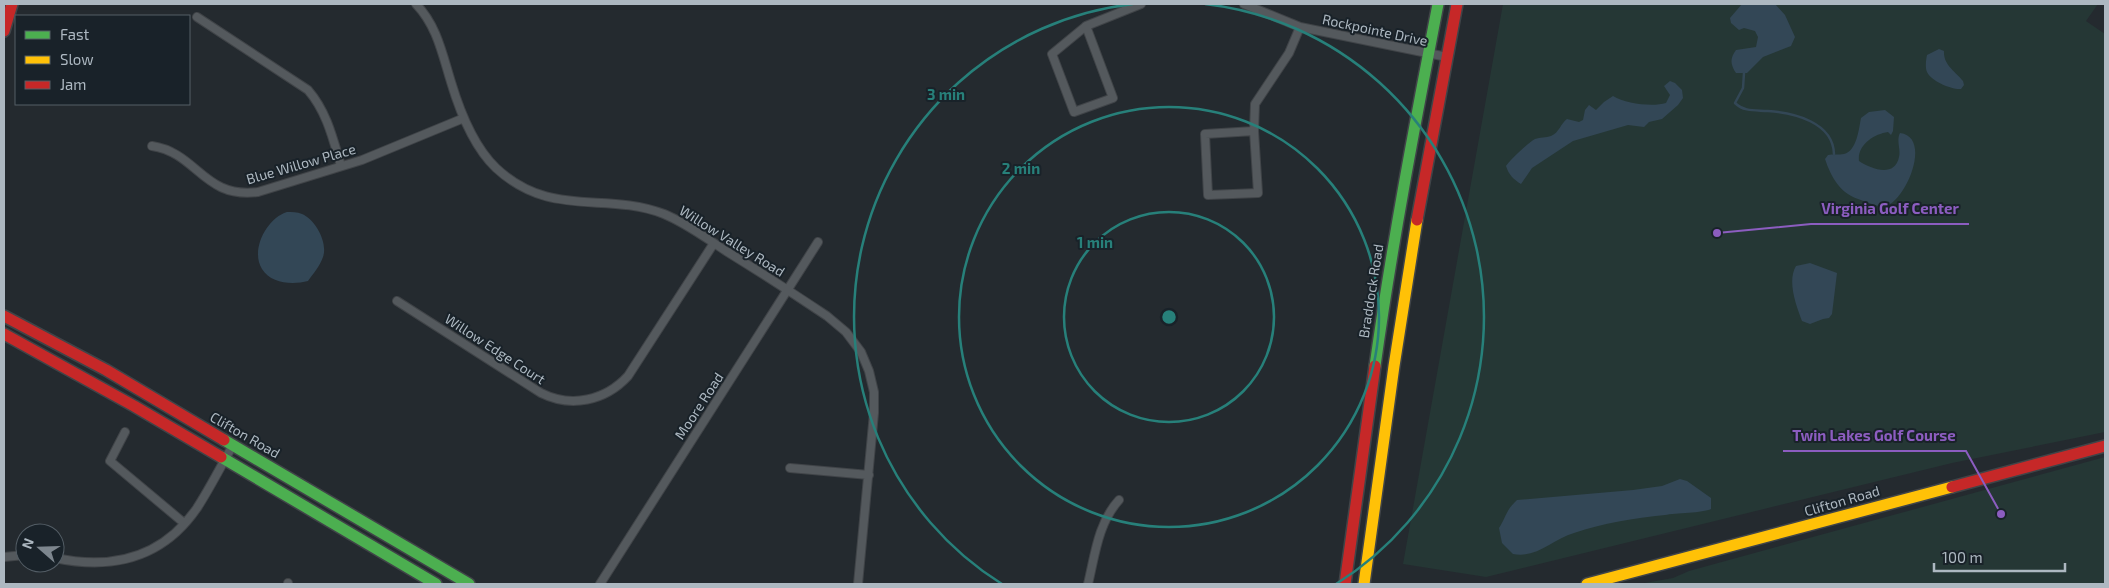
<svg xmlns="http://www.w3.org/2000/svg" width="2109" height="588" font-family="'Exo 2',sans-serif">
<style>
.green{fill:#253735}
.water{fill:#334756}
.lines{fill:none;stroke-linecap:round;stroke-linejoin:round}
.stream{stroke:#334756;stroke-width:2.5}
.street-casing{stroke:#404448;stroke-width:10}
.fast-casing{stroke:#404448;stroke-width:14}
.slow-casing{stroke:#404448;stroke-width:14}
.jam-casing{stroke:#404448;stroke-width:14}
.street{stroke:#54595d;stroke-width:8}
.fast{stroke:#4caf50;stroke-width:11}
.slow{stroke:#ffc107;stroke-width:11}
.jam{stroke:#c62828;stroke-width:11}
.ring{fill:none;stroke:#27807a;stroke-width:2.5}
.labels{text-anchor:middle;stroke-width:4;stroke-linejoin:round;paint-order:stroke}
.street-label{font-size:14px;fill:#adb8c1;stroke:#192229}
.centre{fill:#27807a;stroke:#192229;stroke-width:2.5}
.ring-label{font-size:15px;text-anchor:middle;font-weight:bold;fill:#27807a;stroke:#192229;stroke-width:4;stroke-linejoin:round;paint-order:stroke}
.leader{fill:none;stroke:#8c5dc0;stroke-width:2}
.callout-dot{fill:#8c5dc0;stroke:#192229;stroke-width:2}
.callout-label{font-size:15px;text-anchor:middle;font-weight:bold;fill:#8c5dc0;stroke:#192229;stroke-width:4;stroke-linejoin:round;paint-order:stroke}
</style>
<rect width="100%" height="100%" fill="#242a2f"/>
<path class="green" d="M 1503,4 L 2098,4 L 2086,21 L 2105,34 L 2105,432 L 1952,463 L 1486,577 L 1403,564 Z
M 2105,457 L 2105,584 L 1639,584 L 1673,578 L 1689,571 Z"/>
<path class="water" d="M 1742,4 L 1775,4 L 1785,15 L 1795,37 L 1791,46 L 1763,57 L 1747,73 L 1736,73 C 1730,64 1730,58 1736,50 L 1756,47 L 1758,37 L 1755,31 L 1744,28 L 1739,30 L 1731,23 L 1730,18 Z
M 1939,49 L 1944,51 C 1943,65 1956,72 1963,81 L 1964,85 L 1961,89 C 1952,90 1931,81 1927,72 C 1925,67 1926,60 1927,55 Z
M 1670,81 L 1675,83 L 1682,90 L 1683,98 L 1678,105 L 1662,119 L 1649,122 L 1644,127 L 1628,125 L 1573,141 L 1532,168 L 1521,184 C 1513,179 1509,175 1506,166 C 1508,162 1530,141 1535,139 C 1540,137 1546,138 1551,136 C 1559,133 1561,123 1567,119 L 1579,122 L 1583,120 L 1585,110 L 1589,105 L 1596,110 L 1604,102 L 1613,96 C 1626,104 1653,107 1666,103 L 1670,95 L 1664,86 Z
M 1885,110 L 1894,117 L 1893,131 L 1891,135 L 1888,132 C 1874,134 1857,145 1859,161 C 1871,169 1895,178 1899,157 C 1901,149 1896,141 1900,133 C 1933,137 1905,203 1885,206 C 1877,207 1866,202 1858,199 C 1840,193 1831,177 1825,159 L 1828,155 C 1833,154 1839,155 1844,154 C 1857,151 1859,128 1861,118 L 1869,112 Z
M 287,212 C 292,212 297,212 302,214 C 316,220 328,243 323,257 C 320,266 313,274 308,281 C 293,285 271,284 262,269 C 250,250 267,218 287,212 Z
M 1810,263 L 1837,273 L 1832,314 L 1829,318 L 1823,319 L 1810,324 L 1802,321 C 1796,305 1787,281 1796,266 Z
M 1680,479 L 1687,481 L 1711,498 L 1711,509 C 1703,513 1675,513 1665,515 C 1634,518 1603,523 1574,533 C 1553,539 1536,559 1513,554 L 1502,543 L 1499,528 C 1506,517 1506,510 1517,500 L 1633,490 L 1662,486 Z"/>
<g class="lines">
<path class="stream" d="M 1744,73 L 1743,88 L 1735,103 C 1744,112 1756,110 1768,111 C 1794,113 1833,122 1834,154"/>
<defs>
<path id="street" d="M 416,4 C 437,26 442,53 451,82 C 460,112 473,146 496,168 C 551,219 604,191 664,214 C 686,223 706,238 726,251 C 760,272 794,294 827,316 L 846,332 L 861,352 L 869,371 L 874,392 L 874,413 L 858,584
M 1244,4 L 1300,27 L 1447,57
M 197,17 L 308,90 C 327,112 333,139 341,166
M 1086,26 L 1113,98 L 1074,112 L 1052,54 Z
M 1086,26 L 1141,4
M 1254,131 L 1258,193 L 1208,195 L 1205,134 Z
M 1254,131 L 1255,104 L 1289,53 L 1300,27
M 152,146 C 198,153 203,199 258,192 L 362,160 L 464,118
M 397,301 L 541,393 C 571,408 605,401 628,376 L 714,243
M 125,432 L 110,461 L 184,523
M 790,468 L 869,475
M 4,557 L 25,555
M 55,558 C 112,570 162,559 197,508 C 210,488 221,466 233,445
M 288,583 L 288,584
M 600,584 L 818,242
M 1088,584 C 1095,555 1098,523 1119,500"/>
<path id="fast" d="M 1375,366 C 1392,244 1415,124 1438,4
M 224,440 L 469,584
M 221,457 L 436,584"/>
<path id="slow" d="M 1364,584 L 1394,366 L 1417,220
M 1587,584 L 1952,487"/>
<path id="jam" d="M 4,31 L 12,4
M 1417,220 L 1457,4
M 4,316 L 106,370 L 224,440
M 4,334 L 134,406 L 221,457
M 1952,487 L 2105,446
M 1345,584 L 1375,366"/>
</defs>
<use href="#street" class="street-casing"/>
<use href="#fast" class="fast-casing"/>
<use href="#slow" class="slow-casing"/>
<use href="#jam" class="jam-casing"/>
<use href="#street" class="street"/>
<use href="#fast" class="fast"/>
<use href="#slow" class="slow"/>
<use href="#jam" class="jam"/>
</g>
<g class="ring">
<circle cx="1169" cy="317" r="105"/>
<circle cx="1169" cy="317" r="210"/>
<path d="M1002 584A315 315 0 0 1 1133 4M1205 4A315 315 0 0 1 1336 584"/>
</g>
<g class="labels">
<g class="street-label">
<text transform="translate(1375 30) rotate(12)" y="5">Rockpointe Drive</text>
<text transform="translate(301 164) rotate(-16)" y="5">Blue Willow Place</text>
<text transform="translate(732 241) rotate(32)" y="5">Willow Valley Road</text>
<text transform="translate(1371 291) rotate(-81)" y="5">Braddock Road</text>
<text transform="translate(495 349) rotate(33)" y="5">Willow Edge Court</text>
<text transform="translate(699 406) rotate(-57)" y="5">Moore Road</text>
<text transform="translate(245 435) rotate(30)" y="5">Clifton Road</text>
<text transform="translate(1842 501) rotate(-16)" y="5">Clifton Road</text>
</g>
</g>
<circle cx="1169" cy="317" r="8" class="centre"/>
<g class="ring-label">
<text x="946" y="100">3 min</text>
<text x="1021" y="174">2 min</text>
<text x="1095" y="248">1 min</text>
</g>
<path class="leader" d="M1717 233L1811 224H1969M2001 514L1966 451H1783"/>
<g class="callout-dot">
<circle cx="1717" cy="233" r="5"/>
<circle cx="2001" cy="514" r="5"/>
</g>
<g class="callout-label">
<text x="1890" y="214">Virginia Golf Center</text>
<text x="1874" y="441">Twin Lakes Golf Course</text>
</g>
<rect width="2109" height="588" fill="none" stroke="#adb8c1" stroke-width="10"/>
<rect x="15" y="15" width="175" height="90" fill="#192229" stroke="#545e66"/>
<rect x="25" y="31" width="25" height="8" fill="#4caf50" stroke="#545e66"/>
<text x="60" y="40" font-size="15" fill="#adb8c1">Fast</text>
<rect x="25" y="56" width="25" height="8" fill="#ffc107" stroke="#545e66"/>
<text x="60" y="65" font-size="15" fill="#adb8c1">Slow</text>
<rect x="25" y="81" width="25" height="8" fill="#c62828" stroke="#545e66"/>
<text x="60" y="90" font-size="15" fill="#adb8c1">Jam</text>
<g transform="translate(40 548) rotate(290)"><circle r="24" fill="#192229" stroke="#545e66"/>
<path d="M0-4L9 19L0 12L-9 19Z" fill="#7d868e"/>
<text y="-8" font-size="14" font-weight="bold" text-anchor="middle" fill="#adb8c1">N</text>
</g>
<path d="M1934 563v8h131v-8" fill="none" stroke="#adb8c1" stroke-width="2.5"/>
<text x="1942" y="563" font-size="15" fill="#adb8c1" stroke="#192229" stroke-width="4" paint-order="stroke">100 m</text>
</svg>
